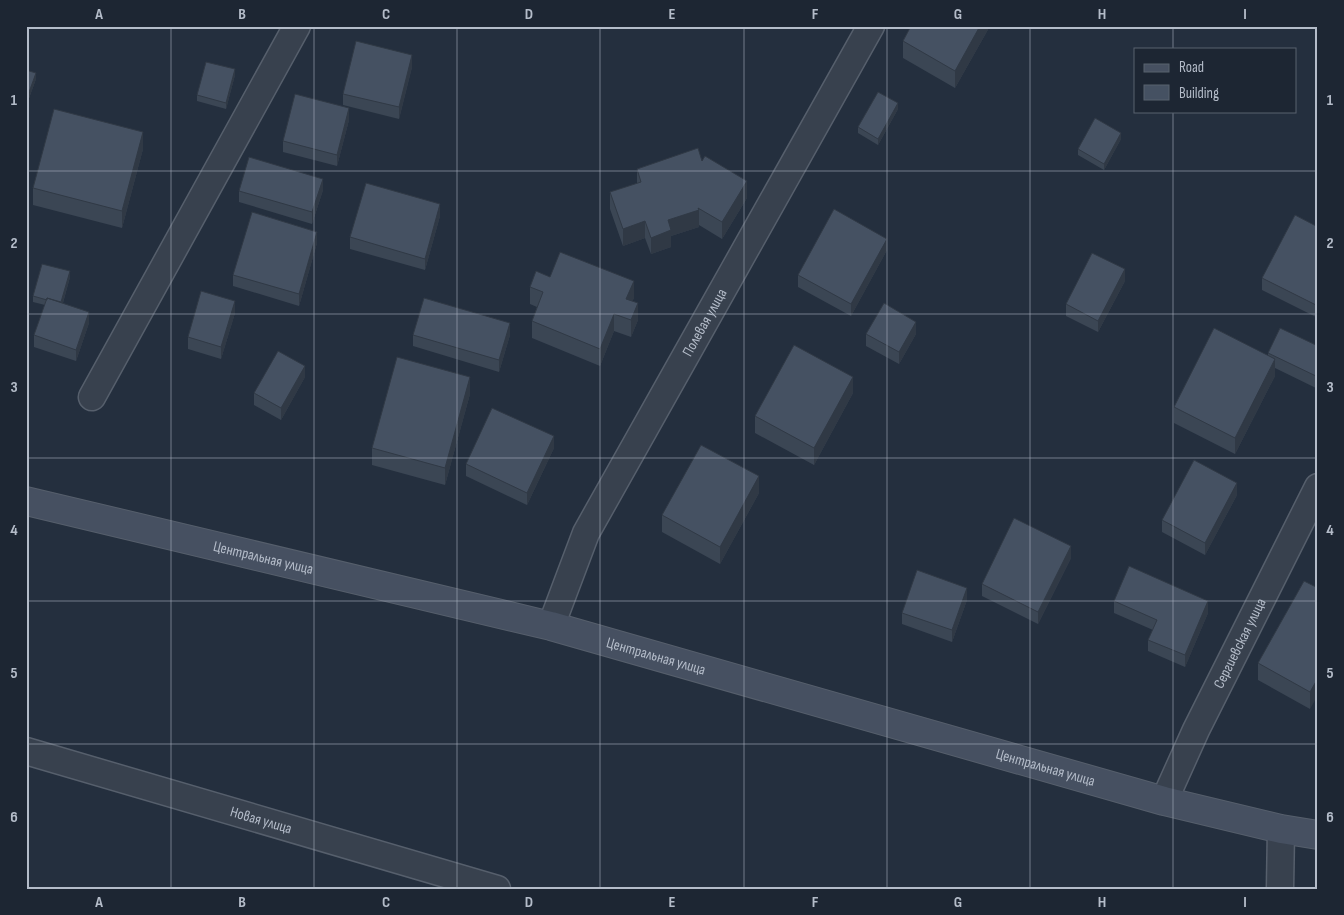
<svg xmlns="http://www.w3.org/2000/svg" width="1344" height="915" font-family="'Sofia Sans Condensed',sans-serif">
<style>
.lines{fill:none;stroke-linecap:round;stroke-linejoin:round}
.street-casing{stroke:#565f6c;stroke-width:29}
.secondary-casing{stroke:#565f6c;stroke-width:30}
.street{stroke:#38414e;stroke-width:26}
.secondary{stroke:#465061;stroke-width:28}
.wall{fill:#3b4654}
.shaded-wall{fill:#303945}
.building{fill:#455162;stroke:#303945}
.grid{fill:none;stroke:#b4bcc9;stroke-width:1;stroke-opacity:0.55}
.labels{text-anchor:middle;stroke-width:4;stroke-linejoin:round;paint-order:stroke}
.street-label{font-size:15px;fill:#b4bcc9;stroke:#1d2633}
.neatline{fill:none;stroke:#b4bcc9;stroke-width:2}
.grid-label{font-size:16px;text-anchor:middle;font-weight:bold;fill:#b4bcc9}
</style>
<rect width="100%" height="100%" fill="#242f3e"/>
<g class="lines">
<defs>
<g id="street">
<path d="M 92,397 L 297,26"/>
<path id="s1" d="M 551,626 L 586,533 L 871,26"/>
<path id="s2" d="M 26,751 L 497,889"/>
<path id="s3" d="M 1164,801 L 1196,730 L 1318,487"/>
<path d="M 1280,889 L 1281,829"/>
</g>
<g id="secondary">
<path id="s4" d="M 26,501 L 551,626 L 1164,801 L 1281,829 L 1318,835"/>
</g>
</defs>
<use href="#street" class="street-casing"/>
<use href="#secondary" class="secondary-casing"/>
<use href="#street" class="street"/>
<use href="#secondary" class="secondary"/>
</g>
<path class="wall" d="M 911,26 L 990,26 L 955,88 L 903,58 L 903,41 Z
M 412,67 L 399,119 L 343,105 L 343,94 Z
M 26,70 L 36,79 L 28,101 L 26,100 Z
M 235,75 L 226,109 L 197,101 L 197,95 Z
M 898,109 L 878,145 L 858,133 L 858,127 Z
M 349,120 L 337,166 L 283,152 L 283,141 Z
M 1121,139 L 1104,170 L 1078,155 L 1078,149 Z
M 143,149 L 122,228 L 33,205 L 33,188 Z
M 702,161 L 747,198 L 722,239 L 699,225 L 699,227 L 671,236 L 671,247 L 651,254 L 645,238 L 623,246 L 610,209 L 610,192 L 637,184 L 637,169 Z
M 323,190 L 312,224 L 239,202 L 239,191 Z
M 440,216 L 425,270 L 350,249 L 350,237 Z
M 1318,227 L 1318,314 L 1316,317 L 1262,290 L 1262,278 Z
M 317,243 L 299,306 L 233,286 L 233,275 Z
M 887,250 L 851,316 L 798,287 L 798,275 Z
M 70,277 L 63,303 L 89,323 L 76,361 L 34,347 L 34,335 L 45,305 L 33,302 L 33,296 Z
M 550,277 L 634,298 L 632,301 L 638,320 L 631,337 L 614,331 L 600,366 L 532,338 L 532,321 L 537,307 L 530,304 L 530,287 Z
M 1125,281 L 1098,332 L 1066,316 L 1066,304 Z
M 235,313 L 221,359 L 188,349 L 188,337 Z
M 866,334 L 916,334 L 899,364 L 866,346 Z
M 413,335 L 510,335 L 499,372 L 413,346 Z
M 1318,346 L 1318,389 L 1275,368 L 1275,376 L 1235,454 L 1174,423 L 1174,407 L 1268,355 L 1268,353 Z
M 305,377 L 281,420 L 254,405 L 254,393 Z
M 853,393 L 814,465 L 755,433 L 755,416 Z
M 470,394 L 445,485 L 372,465 L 372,448 Z
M 554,448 L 527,505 L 466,476 L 466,464 Z
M 759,493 L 720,564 L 662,532 L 662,515 Z
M 1237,495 L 1205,555 L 1162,532 L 1162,520 Z
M 1071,558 L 1038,624 L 982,596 L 982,584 Z
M 1318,588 L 1310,709 L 1258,680 L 1258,663 Z
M 967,600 L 952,642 L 902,624 L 902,613 Z
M 1114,601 L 1208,613 L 1185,667 L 1148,651 L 1148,640 L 1153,630 L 1114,613 Z"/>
<path class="shaded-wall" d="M 980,26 L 990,26 L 955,88 L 955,71 Z
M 412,55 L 412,67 L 399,119 L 399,107 Z
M 235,69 L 235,75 L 226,109 L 226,103 Z
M 36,73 L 36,79 L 28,101 L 28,95 Z
M 898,103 L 898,109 L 878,145 L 878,139 Z
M 349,108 L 349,120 L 337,166 L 337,155 Z
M 143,132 L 143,149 L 122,228 L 122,211 Z
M 1121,133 L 1121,139 L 1104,170 L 1104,164 Z
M 323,179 L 323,190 L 312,224 L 312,212 Z
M 747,181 L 747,198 L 722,239 L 722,222 Z
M 440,204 L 440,216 L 425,270 L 425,259 Z
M 699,210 L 699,227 L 671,236 L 671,247 L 651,254 L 651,238 L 668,220 Z
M 645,221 L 645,238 L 623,246 L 623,229 Z
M 317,232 L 317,243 L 299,306 L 299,294 Z
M 887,239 L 887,250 L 851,316 L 851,304 Z
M 1125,269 L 1125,281 L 1098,332 L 1098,321 Z
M 70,271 L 70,277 L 61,309 L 61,303 Z
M 634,281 L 634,298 L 626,316 L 626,299 Z
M 235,301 L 235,313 L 221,359 L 221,347 Z
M 638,303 L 638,320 L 631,337 L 631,320 Z
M 1318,303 L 1318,314 L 1316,317 L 1316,305 Z
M 89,312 L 89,323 L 76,361 L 76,350 Z
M 614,314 L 614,331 L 600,366 L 600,349 Z
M 916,322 L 916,334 L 899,364 L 899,352 Z
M 510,323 L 510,335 L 499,372 L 499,360 Z
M 1275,359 L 1275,376 L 1235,454 L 1235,438 Z
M 305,366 L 305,377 L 281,420 L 281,408 Z
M 470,377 L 470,394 L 445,485 L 445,468 Z
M 853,377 L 853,393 L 814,465 L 814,448 Z
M 554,436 L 554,448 L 527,505 L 527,493 Z
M 759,476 L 759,493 L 720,564 L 720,547 Z
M 1237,483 L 1237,495 L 1205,555 L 1205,543 Z
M 1071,546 L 1071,558 L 1038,624 L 1038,612 Z
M 967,588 L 967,600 L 952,642 L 952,630 Z
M 1208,601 L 1208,613 L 1185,667 L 1185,655 Z
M 1318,678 L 1318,695 L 1310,709 L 1310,692 Z"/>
<path class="building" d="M 911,26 L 980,26 L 955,71 L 903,41 Z
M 356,41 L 412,55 L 399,107 L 343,94 Z
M 206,62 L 235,69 L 226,103 L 197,95 Z
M 26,70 L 36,73 L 28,95 L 26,94 Z
M 878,92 L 898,103 L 878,139 L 858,127 Z
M 295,94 L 349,108 L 337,155 L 283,141 Z
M 54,109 L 143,132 L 122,211 L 33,188 Z
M 1095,118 L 1121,133 L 1104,164 L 1078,149 Z
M 698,148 L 702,161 L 705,156 L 747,181 L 722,222 L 698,208 L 699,210 L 668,220 L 671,230 L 651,238 L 645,221 L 623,229 L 610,192 L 641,182 L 637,169 Z
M 249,157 L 323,179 L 312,212 L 239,191 Z
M 366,183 L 440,204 L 425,259 L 350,237 Z
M 834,209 L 887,239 L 851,304 L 798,275 Z
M 252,212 L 317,232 L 299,294 L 233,275 Z
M 1295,215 L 1318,227 L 1318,303 L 1316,305 L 1262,278 Z
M 560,252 L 634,281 L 626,299 L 638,303 L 631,320 L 614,314 L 600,349 L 532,321 L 543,292 L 530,287 L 536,271 L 550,277 Z
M 1092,253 L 1125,269 L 1098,321 L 1066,304 Z
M 42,264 L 70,271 L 61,302 L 47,298 L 47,300 L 33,296 Z
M 201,291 L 235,301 L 221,347 L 188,337 Z
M 47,298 L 89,312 L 76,350 L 34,335 Z
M 424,298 L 510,323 L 499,360 L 413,335 Z
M 884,303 L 916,322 L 899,352 L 866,334 Z
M 1214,328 L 1275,359 L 1235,438 L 1174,407 Z
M 1280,328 L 1318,346 L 1318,377 L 1268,353 Z
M 794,345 L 853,377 L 814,448 L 755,416 Z
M 278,351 L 305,366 L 281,408 L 254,393 Z
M 397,357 L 470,377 L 445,468 L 372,448 Z
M 492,408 L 554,436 L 527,493 L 466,464 Z
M 701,445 L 759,476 L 720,547 L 662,515 Z
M 1194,460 L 1237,483 L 1205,543 L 1162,520 Z
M 1014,518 L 1071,546 L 1038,612 L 982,584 Z
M 1129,566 L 1208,601 L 1185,655 L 1148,640 L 1157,620 L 1114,601 Z
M 917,570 L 967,588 L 952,630 L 902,613 Z
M 1304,581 L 1318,588 L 1318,678 L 1310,692 L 1258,663 Z"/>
<path class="grid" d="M 171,26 L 171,889M 314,26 L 314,889M 457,26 L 457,889M 600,26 L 600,889M 744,26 L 744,889M 887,26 L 887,889M 1030,26 L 1030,889M 1173,26 L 1173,49M 1173,111 L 1173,889M 26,171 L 1318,171M 26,314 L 1318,314M 26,458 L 1318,458M 26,601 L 1318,601M 26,744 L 1318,744"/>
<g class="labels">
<g class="street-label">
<text dy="5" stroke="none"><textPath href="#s1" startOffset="341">Полевая улица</textPath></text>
<text dy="5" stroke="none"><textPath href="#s4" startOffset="244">Центральная улица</textPath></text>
<text dy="5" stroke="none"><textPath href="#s3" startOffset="175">Сергиевская улица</textPath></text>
<text dy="5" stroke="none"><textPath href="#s4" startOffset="649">Центральная улица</textPath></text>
<text dy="5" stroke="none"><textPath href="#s4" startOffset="1054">Центральная улица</textPath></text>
<text dy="5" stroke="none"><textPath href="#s2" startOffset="245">Новая улица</textPath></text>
</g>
</g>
<rect width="1344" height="915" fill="none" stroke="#1d2633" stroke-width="55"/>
<rect x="1134" y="48" width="162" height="65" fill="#1d2633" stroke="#59626f"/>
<rect x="1144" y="64" width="25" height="8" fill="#465061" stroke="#59626f"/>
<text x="1179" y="72" font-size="15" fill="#b4bcc9">Road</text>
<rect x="1144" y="85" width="25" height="15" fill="#455162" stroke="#59626f"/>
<text x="1179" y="98" font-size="15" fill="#b4bcc9">Building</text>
<rect x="28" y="28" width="1288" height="860" class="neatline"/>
<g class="grid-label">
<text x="99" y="19">A</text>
<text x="242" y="19">B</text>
<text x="386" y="19">C</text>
<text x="529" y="19">D</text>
<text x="672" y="19">E</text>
<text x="815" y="19">F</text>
<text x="958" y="19">G</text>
<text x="1102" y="19">H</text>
<text x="1245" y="19">I</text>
<text x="14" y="105">1</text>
<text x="1330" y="105">1</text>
<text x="14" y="248">2</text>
<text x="1330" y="248">2</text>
<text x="14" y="392">3</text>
<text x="1330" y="392">3</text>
<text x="14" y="535">4</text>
<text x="1330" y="535">4</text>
<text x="14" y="678">5</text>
<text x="1330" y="678">5</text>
<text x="14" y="822">6</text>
<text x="1330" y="822">6</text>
<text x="99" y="907">A</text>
<text x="242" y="907">B</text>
<text x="386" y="907">C</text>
<text x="529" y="907">D</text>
<text x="672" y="907">E</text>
<text x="815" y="907">F</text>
<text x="958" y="907">G</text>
<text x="1102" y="907">H</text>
<text x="1245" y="907">I</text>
</g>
</svg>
